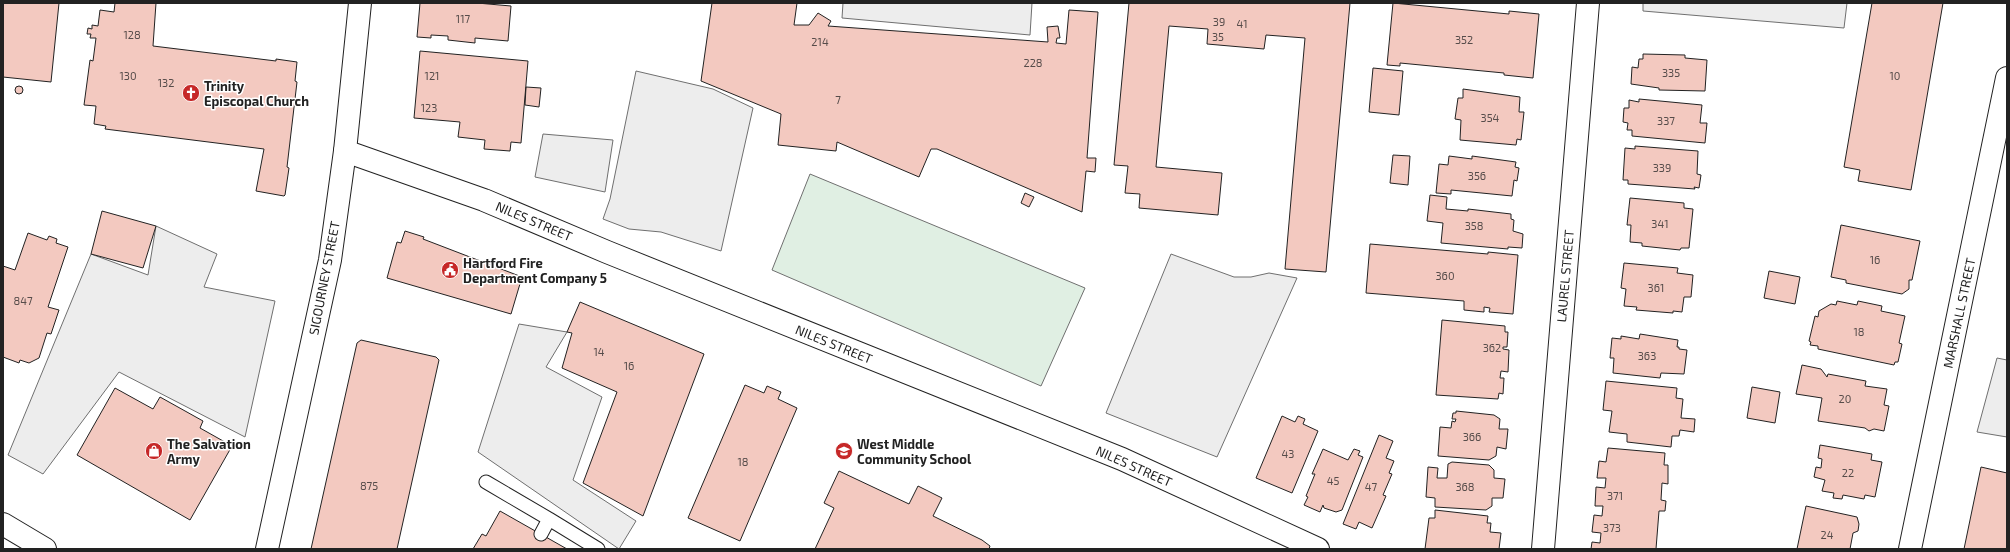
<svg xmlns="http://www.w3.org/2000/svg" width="2010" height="552" font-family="'Exo 2',sans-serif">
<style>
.green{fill:#e0efe3;stroke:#6f6f6f}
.parking{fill:#ededed;stroke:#6f6f6f}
.building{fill:#f3c9c0;stroke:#222}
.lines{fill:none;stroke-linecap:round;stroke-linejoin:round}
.lane-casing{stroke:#222;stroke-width:15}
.street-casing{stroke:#222;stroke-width:24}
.secondary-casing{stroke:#222;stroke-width:24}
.lane{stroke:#fff;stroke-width:13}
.street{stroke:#fff;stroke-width:22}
.secondary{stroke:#fff;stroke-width:22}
.labels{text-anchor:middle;stroke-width:3;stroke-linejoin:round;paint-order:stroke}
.number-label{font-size:11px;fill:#564c4a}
.poi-label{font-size:13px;font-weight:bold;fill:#222;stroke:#fff;text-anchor:start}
.street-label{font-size:13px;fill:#222;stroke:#fff}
</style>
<rect width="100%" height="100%" fill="#fff"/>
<path class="green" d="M 810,174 L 1085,288 L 1041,386 L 772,270 Z"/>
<path class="parking" d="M 843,3 L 1032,3 L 1030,35 L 842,18 Z
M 1643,3 L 1847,3 L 1844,28 L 1643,11 Z
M 636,71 L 713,89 L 753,108 L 721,251 L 661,232 L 629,229 L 603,219 L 610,199 Z
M 543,134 L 613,140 L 605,192 L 535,177 Z
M 156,226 L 217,254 L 204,287 L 275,301 L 245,437 L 119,372 L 43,474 L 8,455 L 91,254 L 148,275 Z
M 1171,254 L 1234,277 L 1251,277 L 1269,273 L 1297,278 L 1217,457 L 1106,413 Z
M 519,324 L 567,332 L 546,367 L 602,397 L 573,480 L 636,521 L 619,549 L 478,452 Z
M 1997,358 L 2007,360 L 2007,437 L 1977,432 Z"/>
<path class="building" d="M 3,3 L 59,3 L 51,82 L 3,77 Z
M 115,3 L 156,3 L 153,46 L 276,61 L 276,59 L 297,62 L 295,81 L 297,82 L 287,167 L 289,168 L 285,195 L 284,196 L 256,191 L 264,149 L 105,129 L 106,126 L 94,124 L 96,106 L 84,105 L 90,60 L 93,61 L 96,38 L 90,38 L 91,34 L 87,34 L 88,28 L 92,29 L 92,25 L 98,26 L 100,10 L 114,12 Z
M 420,3 L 477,3 L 511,6 L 508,41 L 475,38 L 475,43 L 448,40 L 448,36 L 431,35 L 431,38 L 417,37 Z
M 712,3 L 797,3 L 794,25 L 809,25 L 818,13 L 831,21 L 828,26 L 1048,42 L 1047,27 L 1058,26 L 1060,38 L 1057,38 L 1056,43 L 1066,44 L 1069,10 L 1098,12 L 1087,158 L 1096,158 L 1095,172 L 1086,171 L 1082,212 L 937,149 L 931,149 L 919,177 L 837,142 L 836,151 L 778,145 L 781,114 L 701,81 Z
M 1129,3 L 1350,3 L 1326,272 L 1285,269 L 1305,38 L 1266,35 L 1264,49 L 1207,44 L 1208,29 L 1169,26 L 1156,167 L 1222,173 L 1218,215 L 1139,208 L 1140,194 L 1125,193 L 1128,166 L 1114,165 Z
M 1393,3 L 1509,14 L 1509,11 L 1539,14 L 1533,78 L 1504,75 L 1504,73 L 1400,63 L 1400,66 L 1387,65 Z
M 1872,3 L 1943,3 L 1911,190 L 1858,181 L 1860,170 L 1844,167 Z
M 420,51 L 528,61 L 521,143 L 511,142 L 510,151 L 484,149 L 485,140 L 458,137 L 460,122 L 414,118 Z
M 1643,54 L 1685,55 L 1685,58 L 1707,60 L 1705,91 L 1659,90 L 1659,88 L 1631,84 L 1632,67 L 1638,68 L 1639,59 L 1643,59 Z
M 1373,68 L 1403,71 L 1399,115 L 1369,112 Z
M15 90a4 4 0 1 1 8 0a4 4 0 1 1-8 0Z
M 526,87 L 541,88 L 539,107 L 525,105 Z
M 1463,89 L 1520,97 L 1519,112 L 1524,112 L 1521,140 L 1517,139 L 1516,145 L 1460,140 L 1461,120 L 1455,119 L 1458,98 L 1463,98 Z
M 1639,99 L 1702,105 L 1700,123 L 1707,123 L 1705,143 L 1632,136 L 1632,130 L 1627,130 L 1628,123 L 1623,122 L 1624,108 L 1629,108 L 1629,100 L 1639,102 Z
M 1635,146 L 1698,151 L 1697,174 L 1701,175 L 1699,188 L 1694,187 L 1695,189 L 1628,184 L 1628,180 L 1623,180 L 1625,148 L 1635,149 Z
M 1393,155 L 1410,156 L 1408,185 L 1390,183 Z
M 1449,156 L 1472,159 L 1472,156 L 1516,162 L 1515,167 L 1519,168 L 1517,181 L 1514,180 L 1512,196 L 1451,190 L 1451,194 L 1436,193 L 1439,164 L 1448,165 Z
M 1025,193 L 1034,197 L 1029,207 L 1021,203 Z
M 1430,195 L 1447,197 L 1446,209 L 1468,211 L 1468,209 L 1511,214 L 1511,219 L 1514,220 L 1513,231 L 1523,234 L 1522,248 L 1508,247 L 1508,249 L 1441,243 L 1443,223 L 1427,221 Z
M 1630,198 L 1684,203 L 1684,208 L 1693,209 L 1689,248 L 1681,248 L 1680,250 L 1642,246 L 1642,243 L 1630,242 L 1631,225 L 1627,225 Z
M 102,211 L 156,226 L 143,268 L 91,254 Z
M 1841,225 L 1920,241 L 1912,280 L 1909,280 L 1909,289 L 1902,294 L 1846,283 L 1846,280 L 1831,277 Z
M 405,231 L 424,237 L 423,239 L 522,277 L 511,314 L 387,278 L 397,242 L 401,243 Z
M 28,233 L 47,240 L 49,236 L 57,239 L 56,243 L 68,247 L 48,307 L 59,310 L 51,334 L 47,333 L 39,358 L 29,363 L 20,360 L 19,363 L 3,357 L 3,266 L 15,270 Z
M 1370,244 L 1488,254 L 1488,252 L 1518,255 L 1513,314 L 1489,312 L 1490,308 L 1484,307 L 1484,312 L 1464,310 L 1464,301 L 1366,293 Z
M 1624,263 L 1678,268 L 1677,273 L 1693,275 L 1691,297 L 1684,297 L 1682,312 L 1673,311 L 1673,313 L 1636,310 L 1637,307 L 1624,306 L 1626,289 L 1621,288 Z
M 1769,271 L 1800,277 L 1795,304 L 1764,298 Z
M 1837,301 L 1857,305 L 1858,301 L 1882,306 L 1881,311 L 1905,316 L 1899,343 L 1902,344 L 1898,362 L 1895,362 L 1894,365 L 1818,349 L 1818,346 L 1810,345 L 1811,342 L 1809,341 L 1815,316 L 1818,317 L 1819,311 L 1831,304 L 1836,305 Z
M 580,302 L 704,354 L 643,516 L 583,483 L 617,392 L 562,368 L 572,333 L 567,332 Z
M 1442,320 L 1505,326 L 1505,332 L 1508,332 L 1507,347 L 1503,347 L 1503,349 L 1509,350 L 1508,372 L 1501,371 L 1500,378 L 1504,378 L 1503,394 L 1499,393 L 1498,399 L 1436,395 Z
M 1640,334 L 1678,340 L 1677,347 L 1679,347 L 1679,349 L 1687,350 L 1684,374 L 1661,373 L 1660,378 L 1613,373 L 1614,358 L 1610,358 L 1612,338 L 1621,339 L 1621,336 L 1639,339 Z
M 361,340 L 436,357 L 439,360 L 397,549 L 311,549 L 357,343 Z
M 1802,365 L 1821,369 L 1827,377 L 1828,374 L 1866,381 L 1865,386 L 1887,389 L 1884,405 L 1889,406 L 1884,431 L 1874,429 L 1869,431 L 1865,428 L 1818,421 L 1822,398 L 1796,394 Z
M 1606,381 L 1677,388 L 1676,398 L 1683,399 L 1681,418 L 1695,419 L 1694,432 L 1680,430 L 1679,436 L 1672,436 L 1671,447 L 1627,442 L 1627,434 L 1609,432 L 1612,411 L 1603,410 Z
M 745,385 L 764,393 L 767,386 L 781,392 L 778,399 L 797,408 L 740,541 L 688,518 Z
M 1752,387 L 1780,392 L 1775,423 L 1747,418 Z
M 115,388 L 153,409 L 160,397 L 203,421 L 200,428 L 232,446 L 190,520 L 77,455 Z
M 1456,411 L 1494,415 L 1500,419 L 1499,429 L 1508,429 L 1506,449 L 1497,447 L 1496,456 L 1489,460 L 1438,456 L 1440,427 L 1451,428 L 1452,421 L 1455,422 L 1456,419 L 1452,419 L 1453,413 L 1456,413 Z
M 1282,416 L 1295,422 L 1298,416 L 1305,419 L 1303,424 L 1318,431 L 1292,493 L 1256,478 Z
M 1379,435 L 1393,441 L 1386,458 L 1394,461 L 1389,473 L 1392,474 L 1383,495 L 1386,496 L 1372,528 L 1359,522 L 1356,529 L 1343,524 Z
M 1820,445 L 1872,454 L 1871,460 L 1882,462 L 1875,497 L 1865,495 L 1864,499 L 1843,495 L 1842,499 L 1833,498 L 1834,493 L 1822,491 L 1825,480 L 1814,477 L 1816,467 L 1821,468 L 1822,459 L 1818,458 Z
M 1608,448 L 1665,453 L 1664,465 L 1668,465 L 1668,484 L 1662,483 L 1661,500 L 1666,501 L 1665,511 L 1659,511 L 1656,549 L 1591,549 L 1592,542 L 1600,543 L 1601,533 L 1592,532 L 1594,515 L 1602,516 L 1603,506 L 1595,506 L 1596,487 L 1605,488 L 1606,478 L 1597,478 L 1599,461 L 1606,462 Z
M 1323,449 L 1348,460 L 1354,449 L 1360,451 L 1358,455 L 1363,457 L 1342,510 L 1336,512 L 1324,508 L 1323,505 L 1320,512 L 1304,505 L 1308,497 L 1306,496 L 1315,474 L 1312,474 Z
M 1452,462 L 1489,465 L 1494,470 L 1494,478 L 1505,479 L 1503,498 L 1492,498 L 1492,506 L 1486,510 L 1435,507 L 1435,498 L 1426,497 L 1428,467 L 1438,468 L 1437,478 L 1447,478 L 1448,464 Z
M 1981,467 L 2007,473 L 2007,549 L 1964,549 Z
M 839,471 L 909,504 L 918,486 L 942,498 L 933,516 L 982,540 L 990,546 L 989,549 L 815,549 L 834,508 L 824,503 Z
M 1806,506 L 1857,517 L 1859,524 L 1858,531 L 1853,533 L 1850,549 L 1797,549 Z
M 1435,510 L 1488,516 L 1487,523 L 1491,523 L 1490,532 L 1501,533 L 1499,549 L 1425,549 L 1429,518 L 1435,518 Z
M 500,511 L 567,549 L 473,549 L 482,534 L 486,536 Z"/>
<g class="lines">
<defs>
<path id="lane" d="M 486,482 L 549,519 L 541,534
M 549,519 L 598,549"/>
<path id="street" d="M 345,151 L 484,200 L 607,252 L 1122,459 L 1318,549
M 1543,549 L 1588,3
M 1910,549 L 2007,78"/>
<path id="secondary" d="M 3,524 L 45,549
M 267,549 L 330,260 L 345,151 L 360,3"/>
</defs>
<use href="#lane" class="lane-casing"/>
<use href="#street" class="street-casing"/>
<use href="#secondary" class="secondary-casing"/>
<use href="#lane" class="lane"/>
<use href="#street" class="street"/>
<use href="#secondary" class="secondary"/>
</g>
<defs>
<symbol id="church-disc" viewBox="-11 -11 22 22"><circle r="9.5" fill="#c62828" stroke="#fff"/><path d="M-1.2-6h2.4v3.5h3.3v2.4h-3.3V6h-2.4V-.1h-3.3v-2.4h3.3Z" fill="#fff"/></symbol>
<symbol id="civic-disc" viewBox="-11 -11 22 22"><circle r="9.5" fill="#c62828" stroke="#fff"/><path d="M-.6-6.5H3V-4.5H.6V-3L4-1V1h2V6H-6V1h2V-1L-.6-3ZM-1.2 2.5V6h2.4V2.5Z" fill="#fff"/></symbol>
<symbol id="shop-disc" viewBox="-11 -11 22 22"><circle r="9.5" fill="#c62828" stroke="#fff"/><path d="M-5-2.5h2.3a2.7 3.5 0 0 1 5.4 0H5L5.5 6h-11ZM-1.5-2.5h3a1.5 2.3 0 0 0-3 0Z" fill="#fff"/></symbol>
<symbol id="school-disc" viewBox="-11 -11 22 22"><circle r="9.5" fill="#c62828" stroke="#fff"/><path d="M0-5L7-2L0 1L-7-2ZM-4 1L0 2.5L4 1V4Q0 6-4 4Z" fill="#fff"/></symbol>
</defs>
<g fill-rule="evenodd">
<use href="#church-disc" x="181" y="83" width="20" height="20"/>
<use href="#civic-disc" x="440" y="260" width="20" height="20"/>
<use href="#shop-disc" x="144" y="441" width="20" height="20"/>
<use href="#school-disc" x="834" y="441" width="20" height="20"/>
</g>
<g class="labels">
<g class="number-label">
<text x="463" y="23">117</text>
<text x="1219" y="26">39</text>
<text x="1242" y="28">41</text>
<text x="132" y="39">128</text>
<text x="1218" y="41">35</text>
<text x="1464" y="44">352</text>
<text x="820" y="46">214</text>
<text x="1033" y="67">228</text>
<text x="1671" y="77">335</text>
<text x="128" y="80">130</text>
<text x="432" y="80">121</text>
<text x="1895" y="80">10</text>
<text x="166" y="87">132</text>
<text x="838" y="104">7</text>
<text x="429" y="112">123</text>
<text x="1490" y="122">354</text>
<text x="1666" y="125">337</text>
<text x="1662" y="172">339</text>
<text x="1477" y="180">356</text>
<text x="1660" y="228">341</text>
<text x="1474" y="230">358</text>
<text x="1875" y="264">16</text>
<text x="1445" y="280">360</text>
<text x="1656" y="292">361</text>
<text x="23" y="305">847</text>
<text x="1859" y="336">18</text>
<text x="1492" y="352">362</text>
<text x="599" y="356">14</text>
<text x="1647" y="360">363</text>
<text x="629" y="370">16</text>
<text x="1845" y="403">20</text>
<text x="1472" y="441">366</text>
<text x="1288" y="458">43</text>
<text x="743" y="466">18</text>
<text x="1848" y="477">22</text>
<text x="1333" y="485">45</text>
<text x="369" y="490">875</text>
<text x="1371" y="491">47</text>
<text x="1465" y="491">368</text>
<text x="1615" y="500">371</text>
<text x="1612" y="532">373</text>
<text x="1827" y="539">24</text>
</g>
<g class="poi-label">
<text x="204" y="91">Trinity<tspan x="204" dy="15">Episcopal Church</tspan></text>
<text x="463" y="268">Hartford Fire<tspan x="463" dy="15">Department Company 5</tspan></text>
<text x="167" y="449">The Salvation<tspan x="167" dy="15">Army</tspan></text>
<text x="857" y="449">West Middle<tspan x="857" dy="15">Community School</tspan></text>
</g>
<g class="street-label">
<text transform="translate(534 221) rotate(23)" y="5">NILES STREET</text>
<text transform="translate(1565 276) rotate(-85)" y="5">LAUREL STREET</text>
<text transform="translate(324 278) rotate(-79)" y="5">SIGOURNEY STREET</text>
<text transform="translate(1959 313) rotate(-78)" y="5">MARSHALL STREET</text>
<text transform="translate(834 344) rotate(22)" y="5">NILES STREET</text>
<text transform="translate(1134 466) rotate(24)" y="5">NILES STREET</text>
</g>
</g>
<rect width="2010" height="552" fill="none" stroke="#222222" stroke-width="8"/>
</svg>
